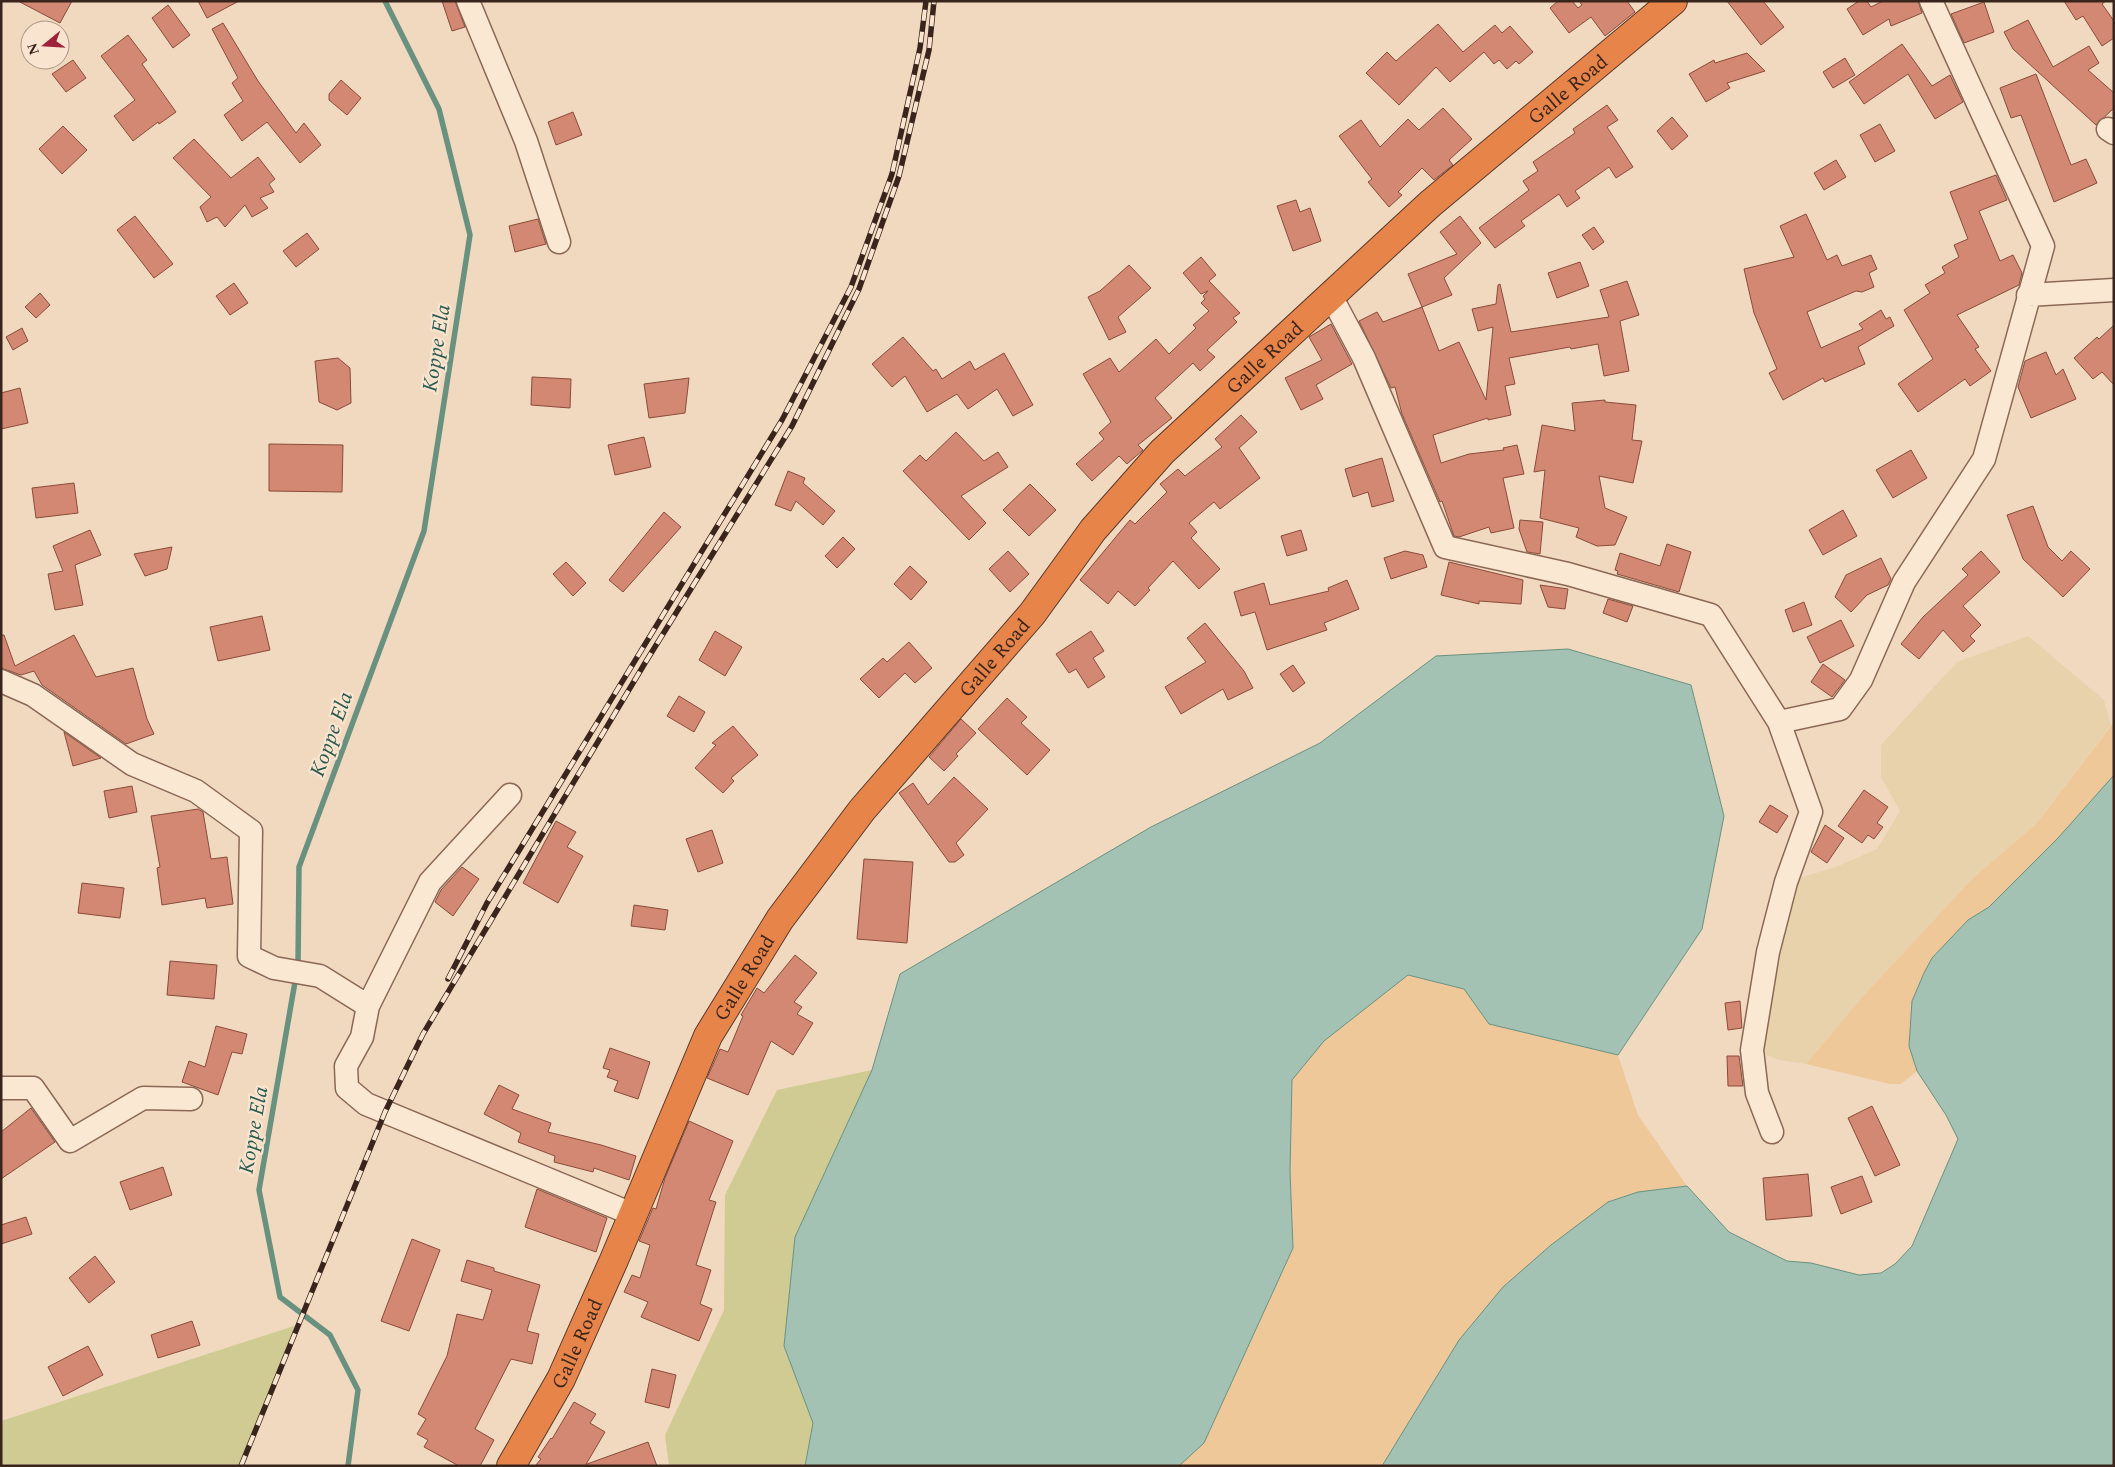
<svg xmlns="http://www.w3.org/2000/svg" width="2115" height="1467" font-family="Spectral,serif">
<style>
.farmland{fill:#e7d2ac}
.green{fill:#cfcb93}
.sand{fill:#efc89a}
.water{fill:#a3c2b3;stroke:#699180}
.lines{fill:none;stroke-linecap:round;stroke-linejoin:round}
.stream{stroke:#699180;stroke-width:5.5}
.building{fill:#d28872;stroke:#8b4b3a}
.minor-casing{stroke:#8b6856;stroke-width:25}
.highway-casing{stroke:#58382b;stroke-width:30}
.minor{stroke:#fbe8d3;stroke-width:22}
.highway{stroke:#e78449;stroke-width:28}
.rail-casing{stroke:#39251c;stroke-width:5.5}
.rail{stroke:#f8e4cf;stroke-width:4;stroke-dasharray:11;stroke-linecap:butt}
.labels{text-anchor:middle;stroke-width:4.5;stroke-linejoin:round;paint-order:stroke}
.street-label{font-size:20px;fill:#39251c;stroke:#f8e4cf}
.water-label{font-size:21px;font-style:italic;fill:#2a5a4e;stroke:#f8e4cf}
</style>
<rect width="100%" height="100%" fill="#f1d9bf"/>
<path class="farmland" d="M 2028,636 L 2104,700 L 2111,725 L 2037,823 L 1974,877 L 1864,995 L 1806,1064 L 1780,1060 L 1752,1050 L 1786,882 L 1836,867 L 1877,849 L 1900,811 L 1881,777 L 1881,745 L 1957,662 Z"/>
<path class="green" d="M 872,1070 L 795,1237 L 784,1346 L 813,1423 L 805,1466 L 669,1466 L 665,1435 L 724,1310 L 725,1195 L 777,1090 Z
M 297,1325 L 241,1466 L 1,1466 L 1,1421 Z"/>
<path class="sand" d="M 2114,722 L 2114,775 L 2058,838 L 1989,907 L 1968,920 L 1912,1001 L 1909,1046 L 1917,1071 L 1901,1084 L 1890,1084 L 1806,1064 L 1864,995 L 1974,877 L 2037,823 Z
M 1407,975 L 1464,989 L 1489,1024 L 1618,1055 L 1638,1115 L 1687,1186 L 1638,1192 L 1608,1202 L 1551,1245 L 1503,1287 L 1459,1340 L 1382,1466 L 1179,1466 L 1204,1443 L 1293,1248 L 1290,1171 L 1292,1080 L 1324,1041 Z"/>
<path class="water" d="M 1568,649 L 1691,685 L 1724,816 L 1702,929 L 1618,1055 L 1489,1024 L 1464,989 L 1408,975 L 1324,1041 L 1292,1080 L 1290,1171 L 1293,1248 L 1204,1443 L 1179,1466 L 805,1466 L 813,1423 L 784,1346 L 795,1237 L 872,1070 L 900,974 L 1151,827 L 1320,743 L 1436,656 Z
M 2114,775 L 2114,1466 L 1382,1466 L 1459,1340 L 1503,1287 L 1551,1245 L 1608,1202 L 1638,1192 L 1687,1186 L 1729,1232 L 1787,1261 L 1811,1263 L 1859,1275 L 1881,1273 L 1895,1264 L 1912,1246 L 1958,1139 L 1946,1115 L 1917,1071 L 1909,1046 L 1912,1001 L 1924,973 L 1932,958 L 1968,920 L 1989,907 L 2058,838 Z"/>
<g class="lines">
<path class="stream" d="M 298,966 L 299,867 L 424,531 L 470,235 L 439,109 L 385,1
M 296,976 L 259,1190 L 280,1297 L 330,1335 L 358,1390 L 348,1466"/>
</g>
<path class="building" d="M 18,1 L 72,1 L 60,23 Z
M 198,1 L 239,1 L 207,18 Z
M 442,1 L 455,1 L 465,27 L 452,31 Z
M 1558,1 L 1572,1 L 1578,8 L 1582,5 L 1579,1 L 1627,1 L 1635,12 L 1605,36 L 1591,17 L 1569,33 L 1550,8 Z
M 1727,1 L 1763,1 L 1784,27 L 1761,45 Z
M 1859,1 L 1867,1 L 1871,7 L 1883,1 L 1918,1 L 1922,13 L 1891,26 L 1889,19 L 1863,35 L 1847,9 Z
M 2064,1 L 2106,1 L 2102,4 L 2114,21 L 2114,38 L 2102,46 L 2083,16 L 2076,20 Z
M 1984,2 L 1994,32 L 1964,43 L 1951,14 Z
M 168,5 L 190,35 L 173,48 L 152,18 Z
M 2028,20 L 2053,67 L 2089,46 L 2099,63 L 2088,70 L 2114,93 L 2114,108 L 2096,125 L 2013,49 L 2004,32 Z
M 223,23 L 258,81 L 296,133 L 304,123 L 321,145 L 300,163 L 267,122 L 242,141 L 224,115 L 243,101 L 232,83 L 238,78 L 212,29 Z
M 1438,24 L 1463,52 L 1495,25 L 1502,33 L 1510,26 L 1533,52 L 1519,64 L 1516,61 L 1507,69 L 1499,60 L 1494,64 L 1484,52 L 1450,82 L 1436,67 L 1399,105 L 1366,73 L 1387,52 L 1396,61 Z
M 128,35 L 147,60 L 142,64 L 176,112 L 159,124 L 158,122 L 133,141 L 114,116 L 135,100 L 101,56 Z
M 1902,44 L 1932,86 L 1950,75 L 1963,102 L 1935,119 L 1908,74 L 1864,104 L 1849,82 Z
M 1747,53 L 1765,71 L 1727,83 L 1730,88 L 1706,102 L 1689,74 L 1714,60 L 1715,63 Z
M 1845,58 L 1855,75 L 1833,88 L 1823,72 Z
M 73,60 L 86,78 L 66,92 L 52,74 Z
M 2036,74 L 2071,165 L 2086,159 L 2097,183 L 2054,202 L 2021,115 L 2011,118 L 2000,88 Z
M 341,80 L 361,98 L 347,115 L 329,100 L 329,94 Z
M 1607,105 L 1618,120 L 1607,127 L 1633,167 L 1616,178 L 1609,167 L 1575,191 L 1580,198 L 1567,207 L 1559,194 L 1521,221 L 1525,226 L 1495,248 L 1479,228 L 1529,190 L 1523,181 L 1538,171 L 1533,162 L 1575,133 L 1573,129 Z
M 1443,108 L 1472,139 L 1449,160 L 1453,165 L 1434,180 L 1422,168 L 1398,192 L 1402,195 L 1389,207 L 1368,182 L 1372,179 L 1339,136 L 1361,120 L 1380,147 L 1408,119 L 1419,130 Z
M 573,112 L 582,135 L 556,145 L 548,122 Z
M 1672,117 L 1688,136 L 1672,150 L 1657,131 Z
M 1880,124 L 1895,151 L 1875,162 L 1860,135 Z
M 63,126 L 87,150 L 62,174 L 39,149 Z
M 194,139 L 231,178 L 258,157 L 275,179 L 269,184 L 274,192 L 260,198 L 268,208 L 252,217 L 245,205 L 225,227 L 217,217 L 207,222 L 200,207 L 211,197 L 173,158 Z
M 1836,160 L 1846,177 L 1824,190 L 1814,173 Z
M 1996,175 L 2007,200 L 1979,211 L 2000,261 L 2013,255 L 2022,273 L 2019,285 L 1957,315 L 1979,347 L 1975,349 L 1991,371 L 1970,386 L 1965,379 L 1918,412 L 1898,384 L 1933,359 L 1904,310 L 1930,293 L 1925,285 L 1945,273 L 1942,267 L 1959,257 L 1954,245 L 1968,239 L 1950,192 Z
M 1296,200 L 1300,212 L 1310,208 L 1321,241 L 1293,251 L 1277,206 Z
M 1806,214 L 1827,260 L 1837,255 L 1842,266 L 1871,255 L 1877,269 L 1869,273 L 1874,287 L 1862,292 L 1856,291 L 1807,312 L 1821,348 L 1863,329 L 1859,324 L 1881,310 L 1886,319 L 1890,317 L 1894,326 L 1858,347 L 1865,364 L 1825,382 L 1823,378 L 1783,400 L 1769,373 L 1777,369 L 1754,313 L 1744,269 L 1794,257 L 1780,226 Z
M 135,216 L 173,264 L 154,278 L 117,230 Z
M 1460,216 L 1481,243 L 1444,278 L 1452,295 L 1422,307 L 1408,274 L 1457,254 L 1440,232 Z
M 538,219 L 546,244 L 515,252 L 509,226 Z
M 1594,227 L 1604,242 L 1593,250 L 1582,235 Z
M 307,233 L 319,249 L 296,267 L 283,251 Z
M 1201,257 L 1216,275 L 1209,281 L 1240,313 L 1233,318 L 1237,322 L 1207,350 L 1215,357 L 1200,371 L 1193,363 L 1155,398 L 1172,418 L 1138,445 L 1143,450 L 1127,464 L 1119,456 L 1092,481 L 1076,464 L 1104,439 L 1099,433 L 1111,422 L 1083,374 L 1110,358 L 1119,372 L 1156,339 L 1169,354 L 1196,328 L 1193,325 L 1209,311 L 1201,303 L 1205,299 L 1203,296 L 1208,291 L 1201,294 L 1183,273 Z
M 1580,262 L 1589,286 L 1557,298 L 1548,273 Z
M 1129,265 L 1151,288 L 1118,317 L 1126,332 L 1109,340 L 1088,297 L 1100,291 Z
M 1627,281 L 1639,315 L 1620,321 L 1629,371 L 1604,376 L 1598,344 L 1571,349 L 1570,347 L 1509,358 L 1515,384 L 1505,386 L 1511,415 L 1488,420 L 1488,418 L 1433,435 L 1441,463 L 1469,454 L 1504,450 L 1503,448 L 1517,445 L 1524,474 L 1503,478 L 1514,528 L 1491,533 L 1489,527 L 1459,537 L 1454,536 L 1442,501 L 1440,502 L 1402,414 L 1395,387 L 1391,388 L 1359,321 L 1377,312 L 1383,322 L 1422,307 L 1439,351 L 1459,342 L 1486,400 L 1493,327 L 1478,331 L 1472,309 L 1496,304 L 1498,285 L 1500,284 L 1511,332 L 1609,317 L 1600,290 Z
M 234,283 L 248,303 L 230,315 L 216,296 Z
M 40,293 L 50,305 L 36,318 L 25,307 Z
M 1331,324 L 1352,364 L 1316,385 L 1323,399 L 1301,410 L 1285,378 L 1322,360 L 1309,337 Z
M 2114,325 L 2114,385 L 2102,372 L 2093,379 L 2074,358 L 2097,337 L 2099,339 Z
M 22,328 L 28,341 L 13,350 L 6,337 Z
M 903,337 L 933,371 L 936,369 L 942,379 L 970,361 L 975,370 L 1004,353 L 1033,405 L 1013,416 L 997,389 L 968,409 L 957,394 L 927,412 L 905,376 L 892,387 L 872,364 Z
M 2046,352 L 2056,375 L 2063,369 L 2076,399 L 2031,418 L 2018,387 L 2025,361 Z
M 338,358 L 350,368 L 351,403 L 337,410 L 319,402 L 315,361 Z
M 532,377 L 571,379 L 570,408 L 531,405 Z
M 689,378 L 685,413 L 649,418 L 644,384 Z
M 20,388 L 28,423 L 1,429 L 1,393 Z
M 1605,400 L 1605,402 L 1636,405 L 1632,440 L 1642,441 L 1633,483 L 1599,476 L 1605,508 L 1627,517 L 1615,545 L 1597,546 L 1576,537 L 1579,528 L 1540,518 L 1545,470 L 1534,472 L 1542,425 L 1575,431 L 1572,403 Z
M 1241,415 L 1257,432 L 1239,448 L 1260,478 L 1220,509 L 1214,502 L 1189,523 L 1197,532 L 1191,538 L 1220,569 L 1199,589 L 1173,561 L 1148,588 L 1150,590 L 1135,606 L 1118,591 L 1108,604 L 1080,580 L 1130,520 L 1135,524 L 1167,492 L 1160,484 L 1178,469 L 1185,476 L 1222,447 L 1215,439 Z
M 956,432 L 984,461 L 998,452 L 1008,467 L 961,496 L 986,523 L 969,540 L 903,471 L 920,455 L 926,461 Z
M 644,437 L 651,467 L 615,475 L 608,445 Z
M 269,444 L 343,445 L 342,492 L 269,491 Z
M 1911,450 L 1927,478 L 1893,498 L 1876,470 Z
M 1382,458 L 1394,501 L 1372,507 L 1368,492 L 1353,497 L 1345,469 Z
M 788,471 L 805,478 L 803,483 L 835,511 L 823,525 L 796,501 L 791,511 L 775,505 Z
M 74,483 L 78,513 L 36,518 L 32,488 Z
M 1030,484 L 1056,510 L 1029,536 L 1003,510 Z
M 2033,506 L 2048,547 L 2062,561 L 2071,551 L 2090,569 L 2063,597 L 2023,559 L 2007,515 Z
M 1843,510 L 1857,536 L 1823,555 L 1809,530 Z
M 664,512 L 681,527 L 623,592 L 609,580 Z
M 1520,520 L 1543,522 L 1540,554 L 1527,552 L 1519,529 Z
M 90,530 L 101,555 L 75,565 L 83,605 L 55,610 L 48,574 L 63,571 L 53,546 Z
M 1301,530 L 1307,550 L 1287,556 L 1281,536 Z
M 843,537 L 855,549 L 837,568 L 825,556 Z
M 1667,544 L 1691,552 L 1679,592 L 1617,574 L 1618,571 L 1615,570 L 1620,553 L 1660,566 Z
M 172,547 L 167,569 L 145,576 L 134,554 Z
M 1008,551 L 1029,574 L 1010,592 L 989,569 Z
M 1405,551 L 1423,555 L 1427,567 L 1391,579 L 1384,558 Z
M 1981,551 L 2000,572 L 1963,606 L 1981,625 L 1970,636 L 1975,641 L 1963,652 L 1943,630 L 1919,659 L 1901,644 L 1923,617 L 1968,575 L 1962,569 Z
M 1881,558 L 1891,579 L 1888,585 L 1867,595 L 1851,612 L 1835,597 L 1846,575 Z
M 566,562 L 586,583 L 573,596 L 553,574 Z
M 1449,562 L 1523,580 L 1521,604 L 1479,601 L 1479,604 L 1441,595 Z
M 910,566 L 927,582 L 911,600 L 894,584 Z
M 1347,580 L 1359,609 L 1324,623 L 1327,630 L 1267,650 L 1255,612 L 1241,616 L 1234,592 L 1264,583 L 1270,605 L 1329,591 L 1328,588 Z
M 1540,585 L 1568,589 L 1565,609 L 1548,607 Z
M 1608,599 L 1633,606 L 1627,622 L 1603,613 Z
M 1804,602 L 1812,625 L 1793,632 L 1785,610 Z
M 262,616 L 270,650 L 218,661 L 210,627 Z
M 1841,620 L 1854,646 L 1820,663 L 1807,637 Z
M 1205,623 L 1244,671 L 1253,688 L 1228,700 L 1223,689 L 1181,714 L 1165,687 L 1206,662 L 1187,638 Z
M 715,631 L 742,647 L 725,676 L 699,660 Z
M 1091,631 L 1104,651 L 1093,658 L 1105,677 L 1088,688 L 1076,669 L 1069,673 L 1056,654 Z
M 1,635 L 4,635 L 15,666 L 74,635 L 96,677 L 133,668 L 147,719 L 154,734 L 126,744 L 42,685 L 34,671 L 21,675 L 1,668 Z
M 909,642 L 932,668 L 915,683 L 905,673 L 879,698 L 860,679 L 883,658 L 887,662 Z
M 1823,664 L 1845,680 L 1832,697 L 1811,682 Z
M 1293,665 L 1305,683 L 1293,692 L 1280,674 Z
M 679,696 L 705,712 L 694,732 L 667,716 Z
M 1007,698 L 1027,717 L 1021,723 L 1050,750 L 1027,775 L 978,729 Z
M 961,719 L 976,733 L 956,754 L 958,756 L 944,771 L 929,757 Z
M 733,726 L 758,755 L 731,778 L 734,781 L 723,793 L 695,768 L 716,745 L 712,743 Z
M 64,732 L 101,758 L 73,766 Z
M 954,777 L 988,809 L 956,843 L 964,855 L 955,862 L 949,862 L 899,793 L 913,783 L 928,805 Z
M 132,786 L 137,812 L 109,818 L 104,791 Z
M 1864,790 L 1888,807 L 1877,823 L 1883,827 L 1874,839 L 1868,835 L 1862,843 L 1838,826 Z
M 1770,805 L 1788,816 L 1777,833 L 1759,822 Z
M 198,809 L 203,812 L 211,859 L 227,857 L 233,904 L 207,908 L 205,898 L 162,905 L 157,868 L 160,867 L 151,816 Z
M 556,821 L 576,832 L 567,847 L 583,856 L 558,903 L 523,883 Z
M 1825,825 L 1844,838 L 1827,863 L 1811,852 Z
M 712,830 L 723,863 L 698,872 L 686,839 Z
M 864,859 L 913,862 L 907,943 L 857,939 Z
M 462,867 L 479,879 L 453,916 L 435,902 L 441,890 Z
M 82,883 L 124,888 L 120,918 L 78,913 Z
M 634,905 L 668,910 L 665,930 L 631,926 Z
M 795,955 L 817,973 L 794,1002 L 802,1007 L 797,1014 L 813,1023 L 793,1055 L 771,1041 L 748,1095 L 707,1078 L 720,1049 L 728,1052 L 743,1016 L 741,1015 L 757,988 L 764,993 Z
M 170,961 L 217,965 L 214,999 L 167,995 Z
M 1740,1001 L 1742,1028 L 1728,1030 L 1725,1003 Z
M 216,1026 L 247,1034 L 242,1054 L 232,1052 L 218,1095 L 182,1082 L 189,1061 L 205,1067 Z
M 610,1048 L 650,1062 L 638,1099 L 614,1091 L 618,1081 L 607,1077 L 610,1070 L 603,1068 Z
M 1727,1056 L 1739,1056 L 1743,1086 L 1728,1086 Z
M 499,1085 L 519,1095 L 512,1109 L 551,1123 L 548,1132 L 601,1145 L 636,1156 L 629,1180 L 594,1168 L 593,1172 L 554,1162 L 555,1156 L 518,1142 L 521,1133 L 484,1114 Z
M 1872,1106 L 1900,1165 L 1875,1176 L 1848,1118 Z
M 31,1108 L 55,1142 L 1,1179 L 1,1132 Z
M 689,1121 L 733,1141 L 709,1200 L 716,1202 L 696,1265 L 711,1270 L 700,1304 L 712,1309 L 699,1341 L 641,1317 L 648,1302 L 624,1292 L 632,1275 L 640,1278 L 650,1245 L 639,1241 L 653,1208 L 656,1209 L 665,1178 Z
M 163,1167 L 172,1195 L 130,1210 L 120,1182 Z
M 1808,1174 L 1812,1216 L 1766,1220 L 1763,1178 Z
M 1862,1176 L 1872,1202 L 1841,1214 L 1831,1187 Z
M 537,1189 L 607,1218 L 596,1252 L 525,1227 Z
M 26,1217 L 32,1234 L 1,1244 L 1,1225 Z
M 412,1239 L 440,1250 L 409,1331 L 381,1321 Z
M 95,1256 L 115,1282 L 89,1303 L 69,1278 Z
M 467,1260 L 494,1268 L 494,1271 L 540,1285 L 527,1331 L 539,1334 L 532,1364 L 511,1359 L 475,1429 L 494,1440 L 480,1466 L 459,1466 L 424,1447 L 428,1440 L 417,1434 L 426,1419 L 418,1414 L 447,1356 L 457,1314 L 483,1320 L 492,1290 L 461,1281 Z
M 192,1321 L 200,1345 L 158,1358 L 151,1335 Z
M 88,1346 L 103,1375 L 63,1396 L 48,1367 Z
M 652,1369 L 676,1375 L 669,1408 L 645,1402 Z
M 574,1402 L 596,1414 L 590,1423 L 605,1432 L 585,1466 L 535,1466 L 541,1459 L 538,1457 L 551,1438 L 552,1439 Z
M 648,1442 L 657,1466 L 587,1466 L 587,1464 Z"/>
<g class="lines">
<defs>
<path id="minor" d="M 468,1 L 526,141 L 559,242
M 2108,129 L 2114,133
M 2028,295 L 2114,290
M 1331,296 L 1364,358 L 1445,547 L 1568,574 L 1711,615 L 1779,722 L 1811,812 L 1786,882 L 1768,952 L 1752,1050 L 1757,1093 L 1772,1132
M 1,681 L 33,695 L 132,764 L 196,791 L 251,831 L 249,956 L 274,968 L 320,976 L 368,1006 L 362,1037 L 346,1066 L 347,1088 L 366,1104 L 632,1214
M 1779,722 L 1840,709 L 1861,680 L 1904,582 L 1984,459 L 2043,246 L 1931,1
M 368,1006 L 430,882 L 510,795
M 1,1088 L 33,1088 L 70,1141 L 143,1098 L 191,1099"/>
<g id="highway">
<path id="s1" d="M 511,1466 L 561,1379 L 614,1260 L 708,1036 L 780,919 L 862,810 L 1032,614 L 1093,530 L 1162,452 L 1430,204 L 1673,1"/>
</g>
</defs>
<use href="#minor" class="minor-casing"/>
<use href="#highway" class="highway-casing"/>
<use href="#minor" class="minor"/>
<use href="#highway" class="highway"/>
<defs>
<path id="rail" d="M 448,979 L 487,903 L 782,420 L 851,287 L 892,174 L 920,48 L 926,1
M 241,1466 L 385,1112 L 423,1034 L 645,663 L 792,426 L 859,289 L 899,176 L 929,50 L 934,1"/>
</defs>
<use href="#rail" class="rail-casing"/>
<use href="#rail" class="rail"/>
</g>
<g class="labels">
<g class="street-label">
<text dy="7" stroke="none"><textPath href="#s1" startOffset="1759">Galle Road</textPath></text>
<text dy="7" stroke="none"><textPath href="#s1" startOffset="1354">Galle Road</textPath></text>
<text dy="7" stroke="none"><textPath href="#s1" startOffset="949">Galle Road</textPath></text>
<text dy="7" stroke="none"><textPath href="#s1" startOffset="542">Galle Road</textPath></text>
<text dy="7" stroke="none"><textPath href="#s1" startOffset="139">Galle Road</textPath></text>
</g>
<g class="water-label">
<text transform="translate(436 348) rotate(-81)" y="7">Koppe Ela</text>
<text transform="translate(331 734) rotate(-70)" y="7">Koppe Ela</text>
<text transform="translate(253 1130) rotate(-80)" y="7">Koppe Ela</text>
</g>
</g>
<rect width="2115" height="1467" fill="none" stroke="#39251c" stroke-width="5"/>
<g transform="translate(45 45) rotate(252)"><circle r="24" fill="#f8e4cf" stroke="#ac9887"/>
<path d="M0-4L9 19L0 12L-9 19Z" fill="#9e223a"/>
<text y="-8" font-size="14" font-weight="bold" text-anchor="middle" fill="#39251c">N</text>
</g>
</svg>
